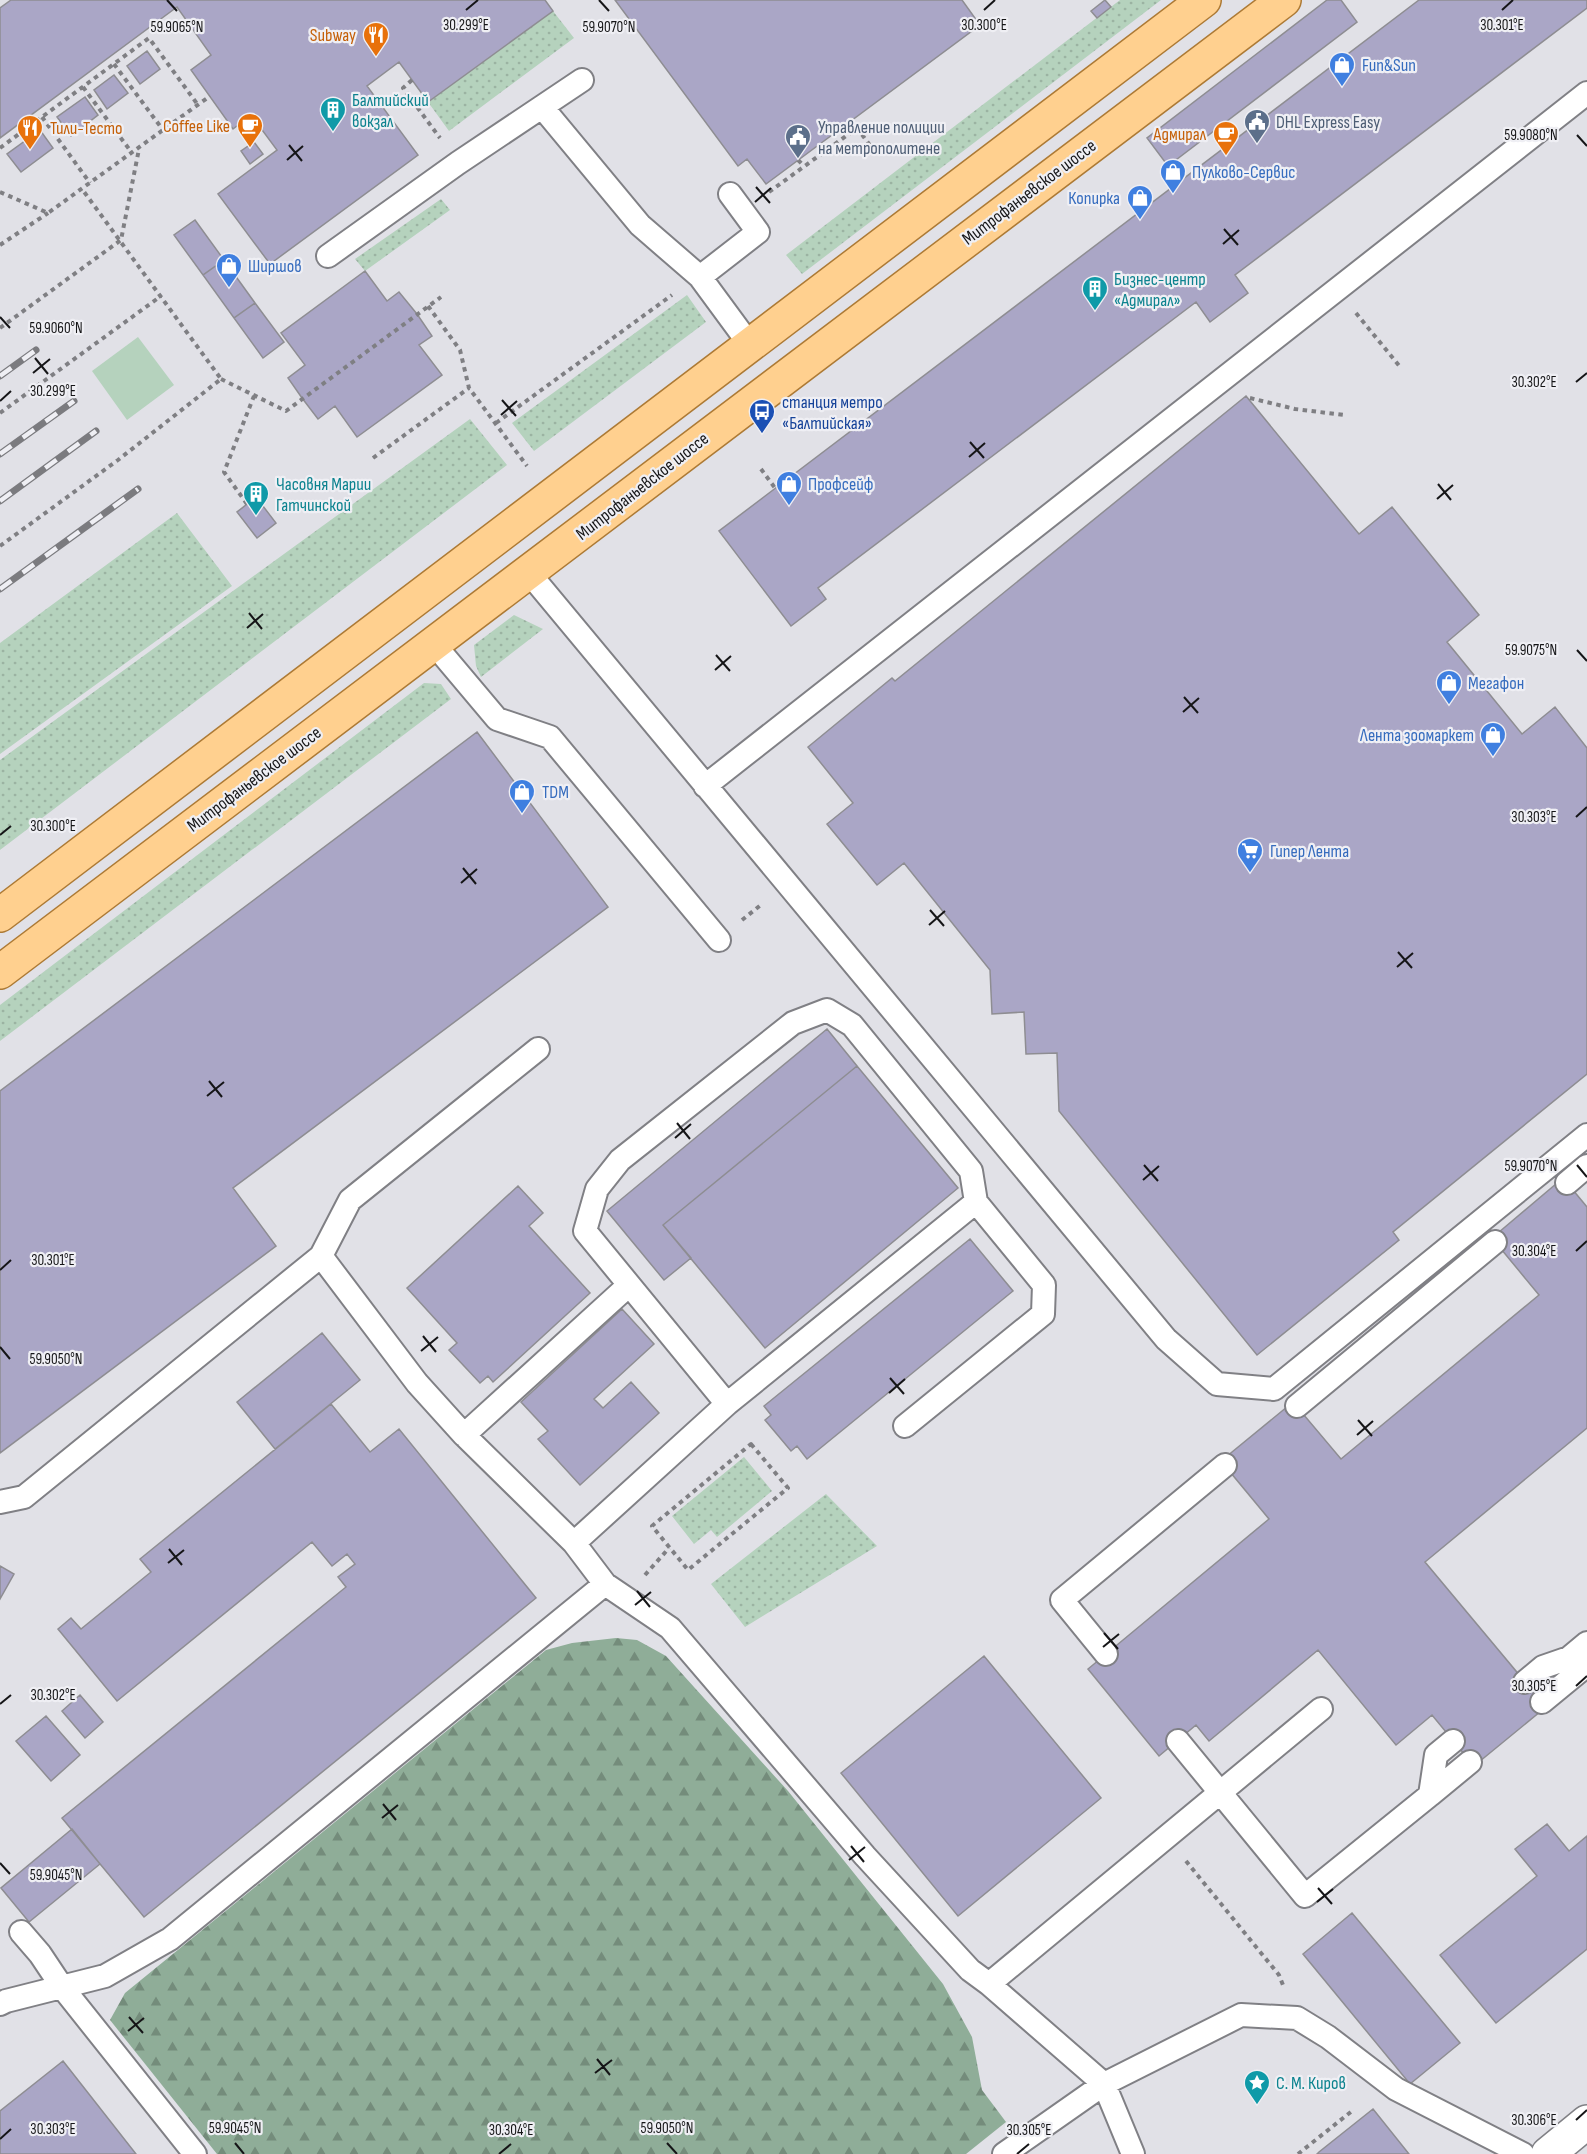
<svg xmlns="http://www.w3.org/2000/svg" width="1587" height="2154" font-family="'Sofia Sans Condensed',sans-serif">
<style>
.grass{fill:url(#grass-dots)}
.forest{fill:url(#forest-firs)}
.garden{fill:#b5d2bd}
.building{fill:#aaa6c6;stroke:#8e8d92;stroke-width:1.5}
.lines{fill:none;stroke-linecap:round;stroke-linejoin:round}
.service-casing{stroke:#808085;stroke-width:26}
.minor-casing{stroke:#808085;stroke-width:36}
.primary-casing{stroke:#ad7a35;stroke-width:36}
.path{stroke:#7f7f83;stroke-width:4;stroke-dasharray:4.5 4.5;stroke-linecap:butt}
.service{stroke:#fff;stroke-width:22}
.minor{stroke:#fff;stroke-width:33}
.primary{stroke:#ffd08f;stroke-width:33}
.rail-casing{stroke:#7b7b7f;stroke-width:7}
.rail{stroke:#efeff4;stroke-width:4.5;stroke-dasharray:14;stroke-linecap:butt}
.ticks{fill:none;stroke:#151517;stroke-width:2}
.labels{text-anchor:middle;stroke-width:4.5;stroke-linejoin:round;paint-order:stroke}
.food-label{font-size:18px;fill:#c56008;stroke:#efeff4;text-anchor:end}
.shop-label{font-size:18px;fill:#366cbe;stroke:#efeff4;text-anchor:start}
.culture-label{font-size:18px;fill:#0d838f;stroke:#efeff4;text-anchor:start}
.service-label{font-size:18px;fill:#4e5e75;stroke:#efeff4;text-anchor:start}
.street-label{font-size:18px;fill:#151517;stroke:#efeff4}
.transit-label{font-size:18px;fill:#164399;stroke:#efeff4;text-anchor:start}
.ticks-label{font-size:15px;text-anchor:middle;fill:#151517;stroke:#efeff4;stroke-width:4.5;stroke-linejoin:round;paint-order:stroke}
</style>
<defs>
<pattern id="grass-dots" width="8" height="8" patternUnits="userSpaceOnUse" patternTransform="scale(1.5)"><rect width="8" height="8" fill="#b5d2bd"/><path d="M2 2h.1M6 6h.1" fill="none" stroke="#9bb3a2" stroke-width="1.8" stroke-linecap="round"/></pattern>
<pattern id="forest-firs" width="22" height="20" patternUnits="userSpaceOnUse" patternTransform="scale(1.5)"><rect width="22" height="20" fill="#8fad98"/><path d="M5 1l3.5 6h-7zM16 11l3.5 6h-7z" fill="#748c7b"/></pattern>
</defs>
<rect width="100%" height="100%" fill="#e1e1e7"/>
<path class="grass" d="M 1120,0 L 1161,0 L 802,274 L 786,255 Z
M 553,11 L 574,38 L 449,131 L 428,102 Z
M 441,199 L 450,210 L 365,271 L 355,259 Z
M 687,295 L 706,322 L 534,451 L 512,423 Z
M 470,419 L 507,465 L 0,850 L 0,760 Z
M 177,513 L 232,586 L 0,754 L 0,643 Z
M 514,615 L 543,629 L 481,677 L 476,666 L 474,645 Z
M 424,683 L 441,684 L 451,699 L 0,1041 L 0,1005 Z
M 744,1457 L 772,1491 L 717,1537 L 711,1530 L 694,1544 L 672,1516 Z
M 826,1494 L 877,1546 L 745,1627 L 711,1584 Z"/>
<path class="forest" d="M 616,1638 L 637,1640 L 666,1656 L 788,1791 L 943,1984 L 972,2037 L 982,2090 L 1006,2122 L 966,2154 L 217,2154 L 110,2020 L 125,1993 L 546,1650 L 572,1643 Z"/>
<path class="garden" d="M 138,337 L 174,385 L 127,420 L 92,371 Z"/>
<path class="building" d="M 11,0 L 545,0 L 553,11 L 428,102 L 399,62 L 367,86 L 418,155 L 270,264 L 218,194 L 277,150 L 251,115 L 233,129 L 191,70 L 211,55 L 177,7 L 0,138 L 0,8 Z
M 615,0 L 962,0 L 980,25 L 766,184 L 747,159 L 738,166 Z
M 1105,0 L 1111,7 L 1097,18 L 1091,11 Z
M 1327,0 L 1341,0 L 1357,22 L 1168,166 L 1147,138 Z
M 1419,0 L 1587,0 L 1587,8 L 1235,275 L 1248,293 L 1210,322 L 1196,302 L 818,588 L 826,599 L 791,626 L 719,531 Z
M 147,51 L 160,69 L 140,84 L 127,66 Z
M 114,75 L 128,93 L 107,109 L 94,90 Z
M 85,97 L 98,115 L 71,136 L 57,117 Z
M 40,130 L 53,148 L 21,172 L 7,154 Z
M 254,142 L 263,154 L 250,164 L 241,151 Z
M 195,220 L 224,260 L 203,275 L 174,235 Z
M 224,260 L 255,303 L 234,318 L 203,275 Z
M 365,271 L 387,301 L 399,292 L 417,314 L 432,336 L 419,345 L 442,375 L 357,437 L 335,406 L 318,419 L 302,398 L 288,378 L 305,365 L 281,333 Z
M 255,303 L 284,342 L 263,358 L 234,318 Z
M 1246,396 L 1359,534 L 1392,507 L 1479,615 L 1447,642 L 1522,734 L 1555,707 L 1587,748 L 1587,1074 L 1393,1232 L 1399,1240 L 1257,1355 L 1059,1111 L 1057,1053 L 1026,1054 L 1024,1012 L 992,1014 L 990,970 L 904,863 L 877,885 L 827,824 L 853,803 L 808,747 L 892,678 L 895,681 Z
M 256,497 L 276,523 L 257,538 L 237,512 Z
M 477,732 L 608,907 L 233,1188 L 276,1246 L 0,1453 L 0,1091 Z
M 827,1029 L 857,1066 L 663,1225 L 691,1258 L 664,1280 L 607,1211 Z
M 857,1066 L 958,1188 L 765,1348 L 663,1225 Z
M 1563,1178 L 1587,1207 L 1587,1428 L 1425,1562 L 1546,1707 L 1474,1766 L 1432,1715 L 1396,1745 L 1318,1650 L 1209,1741 L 1196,1725 L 1159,1756 L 1088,1669 L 1269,1519 L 1221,1461 L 1293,1402 L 1341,1459 L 1539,1295 L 1492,1238 Z
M 518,1186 L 543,1213 L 529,1226 L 590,1293 L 493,1382 L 488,1376 L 480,1383 L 449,1350 L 457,1343 L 407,1288 Z
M 970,1239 L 1013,1291 L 807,1459 L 797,1446 L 791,1451 L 765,1420 L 771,1415 L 764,1406 Z
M 622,1309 L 654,1344 L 594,1399 L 603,1408 L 631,1382 L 659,1413 L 580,1485 L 538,1439 L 548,1431 L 521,1402 Z
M 322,1333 L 360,1380 L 275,1449 L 237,1402 Z
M 331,1404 L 370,1452 L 399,1429 L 536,1598 L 144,1917 L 62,1818 L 346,1587 L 338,1577 L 355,1564 L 347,1554 L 332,1566 L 312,1542 L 117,1701 L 58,1629 L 71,1618 L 81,1629 L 151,1572 L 140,1559 Z
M 0,1566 L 14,1574 L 0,1599 Z
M 984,1656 L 1101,1798 L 958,1916 L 841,1773 Z
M 80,1695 L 103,1722 L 85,1738 L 62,1711 Z
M 46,1716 L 80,1755 L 51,1781 L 16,1741 Z
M 1547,1824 L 1569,1851 L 1587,1836 L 1587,1949 L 1496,2023 L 1440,1955 L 1537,1876 L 1515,1849 Z
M 72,1829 L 100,1864 L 29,1922 L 1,1888 Z
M 1352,1913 L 1460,2043 L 1410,2084 L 1303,1954 Z
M 63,2061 L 136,2154 L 0,2154 L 0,2111 Z
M 1373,2109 L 1409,2154 L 1317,2154 L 1319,2152 Z"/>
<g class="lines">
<defs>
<path id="service" d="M 542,107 L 640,225 L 700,277 L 750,345
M 328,256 L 458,163 L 582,80
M 700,277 L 758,232 L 730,194
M 529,573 L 1166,1339 L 1217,1384 L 1274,1389 L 1587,1135
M 433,643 L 497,719 L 550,737 L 719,940
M 705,786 L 1587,93
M 538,1049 L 350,1200 L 321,1256 L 417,1383 L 464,1435 L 574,1543 L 605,1584 L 670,1628 L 865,1856 L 970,1970 L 989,1984 L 1104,2084 L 1133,2154
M 1567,1183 L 1587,1166
M 727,1404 L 976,1202 L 1044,1285 L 1043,1314 L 905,1426
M 1297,1406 L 1495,1242
M 464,1435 L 629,1285
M 0,1502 L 24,1497 L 321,1256
M 574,1543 L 727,1404 L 585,1231 L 597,1189 L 620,1160 L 793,1023 L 827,1010 L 852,1025 L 971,1171 L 976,1202
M 1106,1654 L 1062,1600 L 1225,1465
M 1525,1682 L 1543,1667 L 1569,1658 L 1587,1643
M 1542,1702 L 1587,1665
M 1178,1741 L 1305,1896 L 1430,1795 L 1436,1755 L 1453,1741
M 1430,1795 L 1470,1762
M 21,1932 L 40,1954 L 62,1987 L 195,2154
M 989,1984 L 1321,1709
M 0,2004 L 6,2001 L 105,1976 L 170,1939 L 605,1584
M 1004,2154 L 1104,2084 L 1241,2015 L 1297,2018 L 1328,2037 L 1396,2089 L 1523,2154"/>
<path id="minor" d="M 1548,2154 L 1587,2122"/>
<path id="primary" d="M 0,915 L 1204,0
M 0,972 L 1284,0"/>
</defs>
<use href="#service" class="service-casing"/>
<use href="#minor" class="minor-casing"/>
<use href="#primary" class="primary-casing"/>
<path class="path" d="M 114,64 L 163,130
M 412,80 L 403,88 L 440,138
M 83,87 L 132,153
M 42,117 L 90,183
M 0,148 L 149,38 L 198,105
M 798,160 L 804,166
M 1143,189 L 1153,202
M 0,192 L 48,213 L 210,96
M 769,192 L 857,128 L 872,148
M 0,245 L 48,213
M 428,306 L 460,350 L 469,388 L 527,466
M 1356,313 L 1401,368
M 0,328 L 121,240 L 139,149
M 221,379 L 286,411 L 441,297
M 1250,398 L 1295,409 L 1344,415
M 0,413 L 161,296
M 496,423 L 672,295
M 373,458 L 469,388
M 761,469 L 775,488
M 247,504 L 224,472 L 254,396
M 0,546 L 118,460 L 221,379 L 82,189
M 742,920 L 762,904
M 751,1444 L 788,1488 L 688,1570 L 652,1526 Z
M 645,1575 L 669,1548
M 1186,1861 L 1279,1975 L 1283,1985
M 1298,2154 L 1352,2111"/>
<use href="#service" class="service"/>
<use href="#minor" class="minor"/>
<use href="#primary" class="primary"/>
<defs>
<path id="rail" d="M 0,376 L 36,350
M 0,454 L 74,401
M 0,501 L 96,431
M 0,589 L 138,489"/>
</defs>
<use href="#rail" class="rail-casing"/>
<use href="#rail" class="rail"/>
</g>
<path class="ticks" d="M 167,0 L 177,11M 599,0 L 609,11M 466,10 L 478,0M 984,10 L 995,0M 1502,10 L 1513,0M 1577,135 L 1587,146M 289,145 L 302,161M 287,160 L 303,146M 756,187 L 770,203M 755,202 L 771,188M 1224,229 L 1238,245M 1223,244 L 1239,230M 0,317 L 10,328M 35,358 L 48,374M 33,373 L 50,359M 1576,382 L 1587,373M 502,400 L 516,416M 0,401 L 11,391M 501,415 L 517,401M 970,442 L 984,458M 969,457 L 985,443M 1438,484 L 1451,500M 1437,499 L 1453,485M 249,613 L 262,629M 247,628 L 263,614M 1577,650 L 1587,661M 716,655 L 730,671M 715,670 L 731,656M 1184,697 L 1198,713M 1183,712 L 1199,698M 1576,817 L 1587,807M 0,835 L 11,826M 463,868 L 476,884M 461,883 L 477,869M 930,910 L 944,926M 929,925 L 945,911M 1398,952 L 1412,968M 1397,967 L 1413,953M 209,1081 L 222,1097M 207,1096 L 224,1082M 677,1123 L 690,1139M 675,1138 L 691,1124M 1144,1165 L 1158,1181M 1577,1165 L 1587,1177M 1143,1180 L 1159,1166M 1576,1251 L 1587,1241M 0,1270 L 11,1260M 423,1336 L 436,1352M 0,1347 L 10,1359M 421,1351 L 438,1337M 890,1378 L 904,1394M 889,1393 L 905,1379M 1358,1420 L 1372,1436M 1357,1435 L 1373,1421M 169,1549 L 182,1565M 168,1563 L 184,1550M 637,1591 L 650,1607M 635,1605 L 651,1592M 1104,1633 L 1118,1649M 1103,1647 L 1119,1634M 1576,1686 L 1587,1676M 0,1704 L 11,1695M 383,1804 L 396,1820M 382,1818 L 398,1805M 851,1846 L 864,1862M 849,1860 L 865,1847M 0,1863 L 10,1874M 1318,1888 L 1332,1904M 1317,1902 L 1333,1889M 129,2017 L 143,2033M 128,2031 L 144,2018M 597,2059 L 610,2075M 595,2073 L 612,2060M 1576,2120 L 1587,2110M 0,2139 L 11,2129M 235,2143 L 244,2154M 667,2143 L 677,2154M 499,2154 L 511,2144M 1017,2154 L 1029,2144"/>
<defs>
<symbol id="restaurant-pin" viewBox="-11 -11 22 30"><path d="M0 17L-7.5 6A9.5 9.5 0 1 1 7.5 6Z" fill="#e8710a" stroke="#efeff4"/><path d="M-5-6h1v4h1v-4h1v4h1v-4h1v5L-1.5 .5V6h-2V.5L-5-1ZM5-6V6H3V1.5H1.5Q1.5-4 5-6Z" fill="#fff"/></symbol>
<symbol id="shop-pin" viewBox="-11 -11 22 30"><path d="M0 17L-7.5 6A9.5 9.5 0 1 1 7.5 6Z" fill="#3f7fe0" stroke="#efeff4"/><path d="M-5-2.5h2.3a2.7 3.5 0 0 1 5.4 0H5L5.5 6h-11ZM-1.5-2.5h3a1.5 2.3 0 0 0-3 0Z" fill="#fff"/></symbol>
<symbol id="building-pin" viewBox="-11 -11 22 30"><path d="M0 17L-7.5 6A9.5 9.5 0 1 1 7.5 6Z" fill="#0f9aa8" stroke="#efeff4"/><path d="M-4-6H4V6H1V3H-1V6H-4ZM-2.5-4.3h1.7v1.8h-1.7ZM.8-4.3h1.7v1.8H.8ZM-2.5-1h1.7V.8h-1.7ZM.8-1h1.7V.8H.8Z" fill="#fff"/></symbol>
<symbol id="civic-pin" viewBox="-11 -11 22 30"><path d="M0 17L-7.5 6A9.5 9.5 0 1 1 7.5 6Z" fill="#5c6f8a" stroke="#efeff4"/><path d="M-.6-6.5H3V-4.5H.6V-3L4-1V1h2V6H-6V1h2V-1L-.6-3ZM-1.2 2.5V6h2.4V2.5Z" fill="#fff"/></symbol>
<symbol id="cafe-pin" viewBox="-11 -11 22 30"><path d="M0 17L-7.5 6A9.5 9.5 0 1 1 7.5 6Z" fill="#e8710a" stroke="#efeff4"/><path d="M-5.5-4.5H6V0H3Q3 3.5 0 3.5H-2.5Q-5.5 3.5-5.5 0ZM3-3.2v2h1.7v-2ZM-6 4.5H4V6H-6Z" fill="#fff"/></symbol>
<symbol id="bus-pin" viewBox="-11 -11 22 30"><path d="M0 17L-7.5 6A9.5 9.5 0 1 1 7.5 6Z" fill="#1a4fb4" stroke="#efeff4"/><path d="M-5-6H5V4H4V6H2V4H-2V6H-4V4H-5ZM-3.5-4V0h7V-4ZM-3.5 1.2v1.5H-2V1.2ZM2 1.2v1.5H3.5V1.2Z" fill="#fff"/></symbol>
<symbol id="supermarket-pin" viewBox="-11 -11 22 30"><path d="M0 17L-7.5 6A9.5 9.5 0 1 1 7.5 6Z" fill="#3f7fe0" stroke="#efeff4"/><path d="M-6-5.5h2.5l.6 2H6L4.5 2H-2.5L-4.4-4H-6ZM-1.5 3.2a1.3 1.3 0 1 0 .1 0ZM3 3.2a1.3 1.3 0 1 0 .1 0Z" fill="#fff"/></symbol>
<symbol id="sight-pin" viewBox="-11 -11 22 30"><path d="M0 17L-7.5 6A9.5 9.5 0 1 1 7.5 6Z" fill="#0f9aa8" stroke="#efeff4"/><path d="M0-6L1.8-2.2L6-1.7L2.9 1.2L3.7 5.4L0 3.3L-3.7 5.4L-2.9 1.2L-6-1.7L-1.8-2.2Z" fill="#fff"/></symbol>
</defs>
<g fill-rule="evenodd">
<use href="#restaurant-pin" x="361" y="20" width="30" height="40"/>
<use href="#shop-pin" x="1327" y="50" width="30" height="40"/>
<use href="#building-pin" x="318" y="95" width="30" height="40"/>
<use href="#civic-pin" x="1242" y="107" width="30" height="40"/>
<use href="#cafe-pin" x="235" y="111" width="30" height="40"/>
<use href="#restaurant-pin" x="15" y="113" width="30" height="40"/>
<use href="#cafe-pin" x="1211" y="119" width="30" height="40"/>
<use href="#civic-pin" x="783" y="122" width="30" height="40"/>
<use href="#shop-pin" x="1158" y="157" width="30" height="40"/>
<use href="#shop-pin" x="1125" y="183" width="30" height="40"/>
<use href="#shop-pin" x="214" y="251" width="30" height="40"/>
<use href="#building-pin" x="1080" y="274" width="30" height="40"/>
<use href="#bus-pin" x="747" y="397" width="30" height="40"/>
<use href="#shop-pin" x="774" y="469" width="30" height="40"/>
<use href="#building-pin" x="241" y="479" width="30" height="40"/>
<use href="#shop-pin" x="1434" y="668" width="30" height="40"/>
<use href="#shop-pin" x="1478" y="720" width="30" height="40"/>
<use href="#shop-pin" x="507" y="777" width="30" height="40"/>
<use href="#supermarket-pin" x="1235" y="836" width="30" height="40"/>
<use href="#sight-pin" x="1242" y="2068" width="30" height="40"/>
</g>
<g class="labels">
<g class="food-label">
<text x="356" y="41">Subway</text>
<text x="230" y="132">Coffee Like</text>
<text x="50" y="134" text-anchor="start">Тили-Тесто</text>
<text x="1206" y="140">Адмирал</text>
</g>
<g class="shop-label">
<text x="1362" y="71">Fun&amp;Sun</text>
<text x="1192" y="178">Пулково-Сервис</text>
<text x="1120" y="204" text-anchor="end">Копирка</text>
<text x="248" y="272">Ширшов</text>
<text x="808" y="490">Профсейф</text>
<text x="1468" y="689">Мегафон</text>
<text x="1474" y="741" text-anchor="end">Лента зоомаркет</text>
<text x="542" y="798">TDM</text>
<text x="1270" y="857">Гипер Лента</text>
</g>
<g class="culture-label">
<text x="352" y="106">Балтийский<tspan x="352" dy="21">вокзал</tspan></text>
<text x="1114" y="285">Бизнес-центр<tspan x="1114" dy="21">«Адмирал»</tspan></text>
<text x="276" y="490">Часовня Марии<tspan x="276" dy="21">Гатчинской</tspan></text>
<text x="1276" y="2089">С. М. Киров</text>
</g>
<g class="service-label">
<text x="1276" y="128">DHL Express Easy</text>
<text x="818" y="133">Управление полиции<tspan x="818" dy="21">на метрополитене</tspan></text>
</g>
<g class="street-label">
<text transform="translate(1029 192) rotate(-37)" y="6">Митрофаньевское шоссе</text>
<text transform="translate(642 486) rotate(-38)" y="6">Митрофаньевское шоссе</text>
<text transform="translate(254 779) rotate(-37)" y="6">Митрофаньевское шоссе</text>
</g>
<g class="transit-label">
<text x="782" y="408">станция метро<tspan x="782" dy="21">«Балтийская»</tspan></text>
</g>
</g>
<g class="ticks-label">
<text x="466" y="30">30.299°E</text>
<text x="984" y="30">30.300°E</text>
<text x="1502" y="30">30.301°E</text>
<text x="177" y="32">59.9065°N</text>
<text x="609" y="32">59.9070°N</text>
<text x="1531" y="140">59.9080°N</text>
<text x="56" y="333">59.9060°N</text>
<text x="1534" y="387">30.302°E</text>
<text x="53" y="396">30.299°E</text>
<text x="1531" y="655">59.9075°N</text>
<text x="1534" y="822">30.303°E</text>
<text x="53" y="831">30.300°E</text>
<text x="1531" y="1171">59.9070°N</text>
<text x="1534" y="1256">30.304°E</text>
<text x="53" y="1265">30.301°E</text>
<text x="56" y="1364">59.9050°N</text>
<text x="1534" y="1691">30.305°E</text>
<text x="53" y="1700">30.302°E</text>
<text x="56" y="1880">59.9045°N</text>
<text x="1534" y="2125">30.306°E</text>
<text x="235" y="2133">59.9045°N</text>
<text x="667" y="2133">59.9050°N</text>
<text x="53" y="2134">30.303°E</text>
<text x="511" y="2135">30.304°E</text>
<text x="1029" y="2135">30.305°E</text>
</g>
</svg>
